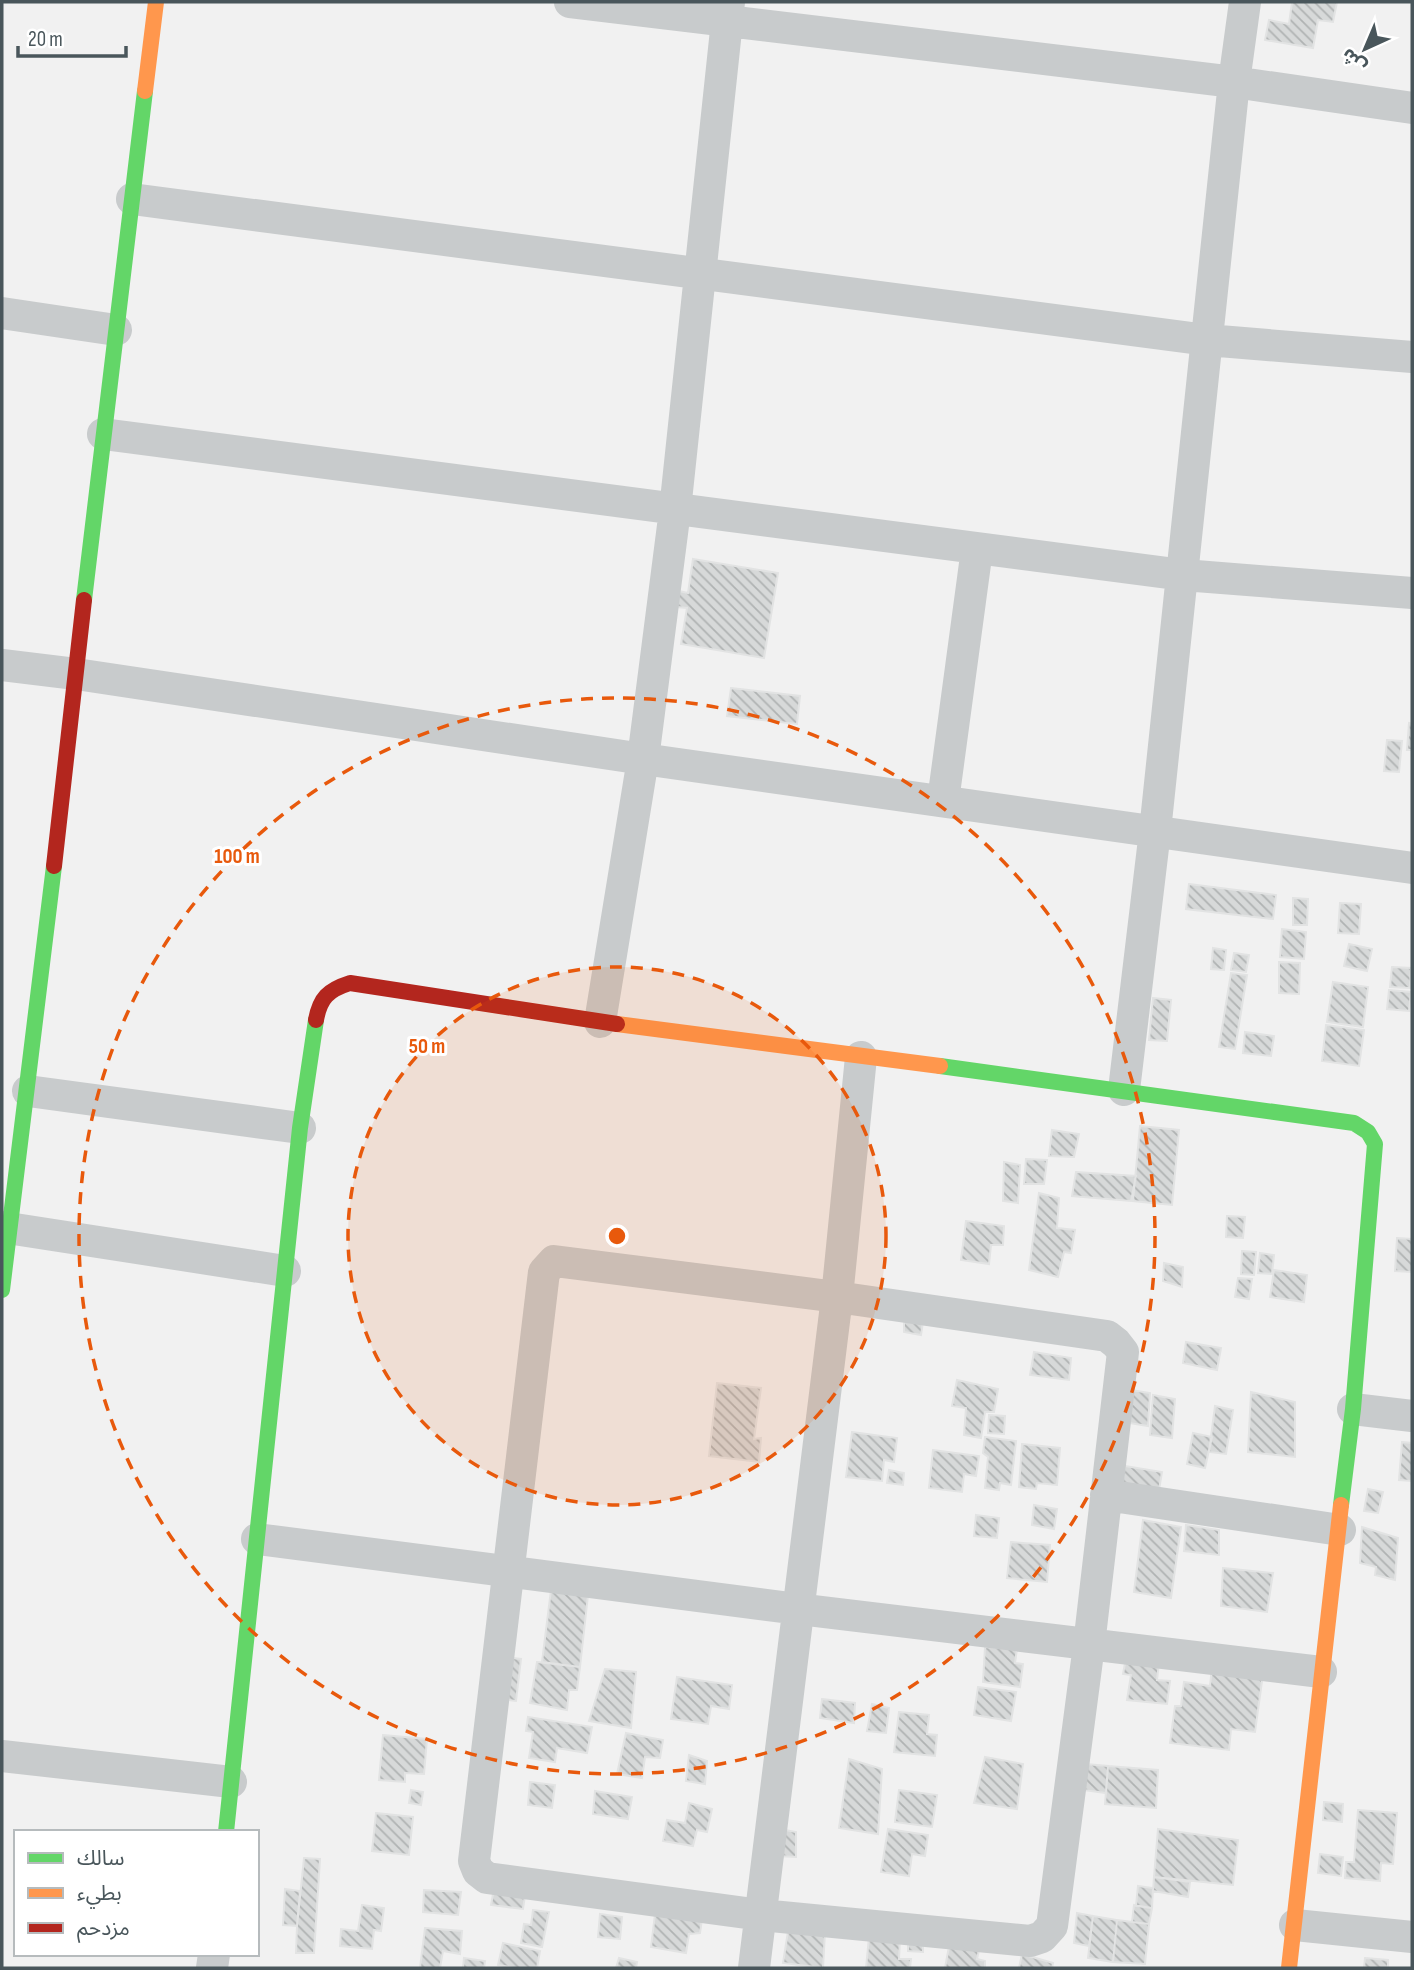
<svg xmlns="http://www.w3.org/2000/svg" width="1414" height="1970" font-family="'Sofia Sans Condensed','Noto Sans Arabic',sans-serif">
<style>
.building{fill:url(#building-back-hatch);stroke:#e2e3e3;stroke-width:2}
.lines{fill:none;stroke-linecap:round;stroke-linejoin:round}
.street{stroke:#c8cbcc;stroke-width:32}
.fast{stroke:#63d668;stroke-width:16}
.slow{stroke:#ff974d;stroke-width:16}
.jam{stroke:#b3261e;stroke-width:16}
.ring{fill:none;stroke:#e8590c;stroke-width:3.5;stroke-dasharray:12 9}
.centre{fill:#e8590c;stroke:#fff;stroke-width:3.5}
.ring-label{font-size:21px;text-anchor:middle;font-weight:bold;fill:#e8590c;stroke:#fff;stroke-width:6;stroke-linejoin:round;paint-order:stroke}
</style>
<defs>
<pattern id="building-back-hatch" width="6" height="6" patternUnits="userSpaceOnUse" patternTransform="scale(1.75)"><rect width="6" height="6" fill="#d7d9d9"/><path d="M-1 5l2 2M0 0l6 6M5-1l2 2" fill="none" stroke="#b0b3b3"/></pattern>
</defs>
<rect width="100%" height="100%" fill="#f1f1f1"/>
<path class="building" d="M 1292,2 L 1337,2 L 1333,22 L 1318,20 L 1313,48 L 1265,40 L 1269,20 L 1289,24 Z
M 693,559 L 778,573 L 764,658 L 681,644 L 687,608 L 677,607 L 679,591 L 688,593 Z
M 731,688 L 800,696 L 797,724 L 727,716 Z
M 1409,723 L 1412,724 L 1412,750 L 1407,750 Z
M 1387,740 L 1402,741 L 1399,772 L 1384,771 Z
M 1189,884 L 1276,895 L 1273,919 L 1186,909 Z
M 1293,898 L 1308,899 L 1307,925 L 1293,925 Z
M 1340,903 L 1361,904 L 1359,934 L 1338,933 Z
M 1282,929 L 1306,932 L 1304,959 L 1280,957 Z
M 1349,944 L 1372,949 L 1367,971 L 1344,966 Z
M 1213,948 L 1226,950 L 1224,970 L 1211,969 Z
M 1234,953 L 1249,955 L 1246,972 L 1231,970 Z
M 1279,962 L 1300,963 L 1299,994 L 1279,993 Z
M 1392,967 L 1411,968 L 1410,988 L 1390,987 Z
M 1231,973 L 1247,975 L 1235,1049 L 1219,1047 Z
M 1333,982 L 1368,987 L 1363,1027 L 1327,1022 Z
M 1389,990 L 1411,992 L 1409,1011 L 1387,1009 Z
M 1153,998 L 1171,1000 L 1167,1041 L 1149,1040 Z
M 1326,1025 L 1364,1030 L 1359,1066 L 1322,1061 Z
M 1245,1032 L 1274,1036 L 1271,1056 L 1243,1053 Z
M 1140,1126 L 1179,1130 L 1172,1205 L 1133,1201 Z
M 1052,1130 L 1079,1134 L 1074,1157 L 1049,1156 Z
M 1026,1159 L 1047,1160 L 1044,1184 L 1024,1184 Z
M 1004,1162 L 1020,1165 L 1018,1203 L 1003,1201 Z
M 1076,1172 L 1136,1176 L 1131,1201 L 1072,1196 Z
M 1039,1193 L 1059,1198 L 1057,1228 L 1075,1230 L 1071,1253 L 1064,1252 L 1058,1277 L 1029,1270 Z
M 1227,1216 L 1245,1217 L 1243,1238 L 1226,1237 Z
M 966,1221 L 1004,1226 L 1003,1245 L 991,1245 L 989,1264 L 961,1260 Z
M 1397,1238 L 1412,1239 L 1412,1272 L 1395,1271 Z
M 1242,1251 L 1256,1252 L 1254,1275 L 1241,1274 Z
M 1260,1253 L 1274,1255 L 1272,1274 L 1258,1273 Z
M 1164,1263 L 1183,1267 L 1182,1287 L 1163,1281 Z
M 1274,1270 L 1307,1275 L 1304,1302 L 1270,1297 Z
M 1238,1278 L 1252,1279 L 1249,1299 L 1235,1297 Z
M 904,1313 L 924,1315 L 921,1335 L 904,1332 Z
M 1186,1342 L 1221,1348 L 1217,1370 L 1183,1363 Z
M 1034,1352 L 1071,1358 L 1069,1380 L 1030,1375 Z
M 957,1380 L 998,1389 L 994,1412 L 985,1412 L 981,1438 L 964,1435 L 966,1408 L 952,1406 Z
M 717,1383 L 761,1388 L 754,1439 L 761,1438 L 759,1462 L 709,1456 Z
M 1131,1390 L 1150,1393 L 1148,1426 L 1129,1423 Z
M 1251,1392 L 1295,1402 L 1295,1457 L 1248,1452 Z
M 1153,1395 L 1175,1399 L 1172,1438 L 1150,1435 Z
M 1215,1406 L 1233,1410 L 1226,1454 L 1209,1452 Z
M 989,1415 L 1005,1416 L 1004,1434 L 988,1433 Z
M 852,1432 L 897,1438 L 894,1462 L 884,1460 L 882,1481 L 846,1477 Z
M 1193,1433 L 1212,1437 L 1205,1468 L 1187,1464 Z
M 985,1437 L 1016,1441 L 1011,1485 L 1000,1483 L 999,1490 L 985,1488 L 988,1457 L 983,1453 Z
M 1402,1442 L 1412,1443 L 1412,1481 L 1399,1480 Z
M 1022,1444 L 1060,1448 L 1057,1485 L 1037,1483 L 1036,1489 L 1019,1487 Z
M 933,1450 L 979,1456 L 976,1476 L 964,1474 L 962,1492 L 929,1488 Z
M 1125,1466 L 1162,1472 L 1155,1514 L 1121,1493 Z
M 889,1470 L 904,1473 L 903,1485 L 887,1483 Z
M 1368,1489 L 1383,1492 L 1378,1513 L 1364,1511 Z
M 1034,1505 L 1057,1509 L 1054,1529 L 1032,1525 Z
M 976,1515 L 999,1518 L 997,1538 L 974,1536 Z
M 1143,1520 L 1181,1527 L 1171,1598 L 1134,1592 Z
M 1186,1525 L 1219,1530 L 1219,1555 L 1184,1551 Z
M 1362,1527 L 1398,1538 L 1395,1580 L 1375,1575 L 1376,1567 L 1360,1563 Z
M 1011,1542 L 1050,1545 L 1047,1582 L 1007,1578 Z
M 1223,1568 L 1273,1573 L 1267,1612 L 1221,1606 Z
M 552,1582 L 589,1586 L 580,1667 L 542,1662 Z
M 985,1647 L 1017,1649 L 1015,1663 L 1023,1664 L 1020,1687 L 983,1682 Z
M 503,1657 L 521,1659 L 516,1701 L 499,1699 Z
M 1126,1658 L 1159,1663 L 1157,1680 L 1170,1681 L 1167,1704 L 1127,1700 L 1131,1675 L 1123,1674 Z
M 537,1662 L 580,1667 L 577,1690 L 569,1690 L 567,1710 L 530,1703 Z
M 1212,1667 L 1263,1674 L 1255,1732 L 1231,1729 L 1229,1750 L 1170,1743 L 1175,1706 L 1181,1706 L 1184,1682 L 1210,1686 Z
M 605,1669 L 636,1672 L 631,1728 L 589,1721 Z
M 677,1677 L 732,1685 L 729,1709 L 711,1706 L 708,1724 L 671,1719 Z
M 978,1687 L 1016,1692 L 1011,1721 L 974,1715 Z
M 822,1699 L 855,1703 L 854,1723 L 820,1718 Z
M 872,1704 L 889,1708 L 886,1733 L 867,1731 Z
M 899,1712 L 929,1715 L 927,1734 L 937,1735 L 935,1756 L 894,1752 Z
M 528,1717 L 592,1727 L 587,1753 L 557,1748 L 555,1762 L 529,1758 L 533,1732 L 526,1731 Z
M 626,1733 L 663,1740 L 660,1758 L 645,1757 L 642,1778 L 617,1774 Z
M 383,1735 L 427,1739 L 424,1774 L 405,1773 L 405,1782 L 379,1780 Z
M 689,1755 L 707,1761 L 705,1784 L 686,1781 Z
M 985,1757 L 1023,1764 L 1017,1809 L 974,1803 Z
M 849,1759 L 882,1769 L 878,1834 L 839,1828 Z
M 1085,1764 L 1108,1766 L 1106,1793 L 1083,1790 Z
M 1108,1766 L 1158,1770 L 1156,1808 L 1105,1804 Z
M 530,1782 L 555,1785 L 552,1808 L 528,1805 Z
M 411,1790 L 423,1792 L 421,1805 L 409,1803 Z
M 899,1790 L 937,1795 L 932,1827 L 895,1822 Z
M 595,1791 L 632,1797 L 628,1819 L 593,1814 Z
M 1324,1802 L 1343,1804 L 1342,1822 L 1323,1820 Z
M 689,1803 L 712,1809 L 707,1832 L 697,1830 L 693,1846 L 663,1841 L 667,1820 L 685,1823 Z
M 1358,1810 L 1397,1813 L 1393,1864 L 1381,1863 L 1380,1881 L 1345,1878 L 1346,1862 L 1354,1862 Z
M 376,1813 L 413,1817 L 409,1855 L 372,1851 Z
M 780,1829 L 796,1832 L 796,1857 L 778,1856 Z
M 888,1829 L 928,1835 L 925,1856 L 912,1854 L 909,1876 L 881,1872 Z
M 1158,1829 L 1238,1840 L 1233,1885 L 1154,1877 Z
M 1320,1854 L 1343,1857 L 1341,1876 L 1318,1873 Z
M 304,1858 L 320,1859 L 314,1953 L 296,1953 L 297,1926 Z
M 1154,1877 L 1190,1882 L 1188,1897 L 1153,1891 Z
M 495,1883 L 526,1889 L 523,1909 L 491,1905 Z
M 1138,1886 L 1153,1888 L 1152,1908 L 1136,1906 Z
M 285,1889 L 300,1891 L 297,1926 L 283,1925 Z
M 424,1890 L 461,1892 L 458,1915 L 423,1912 Z
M 362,1905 L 384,1908 L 381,1931 L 374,1930 L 372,1949 L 340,1946 L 341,1929 L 358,1931 Z
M 1134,1905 L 1152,1908 L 1149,1924 L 1132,1922 Z
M 656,1906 L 703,1912 L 700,1933 L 689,1934 L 686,1953 L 651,1947 Z
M 533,1910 L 549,1912 L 542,1947 L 521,1943 L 524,1924 L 531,1925 Z
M 1077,1913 L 1093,1916 L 1089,1946 L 1074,1943 Z
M 600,1914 L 622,1917 L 620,1939 L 598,1937 Z
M 1093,1916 L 1117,1920 L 1113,1962 L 1088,1958 Z
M 1117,1920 L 1149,1924 L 1145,1964 L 1113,1962 Z
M 789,1925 L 825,1932 L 823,1968 L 783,1963 Z
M 425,1928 L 462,1931 L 460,1954 L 443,1951 L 440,1968 L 420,1968 Z
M 869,1937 L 900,1939 L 899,1959 L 911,1959 L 910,1968 L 866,1968 Z
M 908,1937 L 923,1938 L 923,1952 L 908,1951 Z
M 950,1941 L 980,1946 L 977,1959 L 985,1961 L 985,1968 L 945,1968 Z
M 503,1943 L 540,1951 L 537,1968 L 515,1968 L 498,1965 Z
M 1022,1954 L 1053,1963 L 1052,1968 L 1019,1968 Z
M 464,1958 L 485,1961 L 484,1968 L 463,1968 Z
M 619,1958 L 637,1962 L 636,1968 L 616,1968 Z
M 1365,1958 L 1388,1960 L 1388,1968 L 1364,1968 Z"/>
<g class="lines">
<path class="street" d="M 570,2 L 1234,82 L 1412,108
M 132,199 L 1207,340 L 1412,357
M 2,313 L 116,330
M 103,434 L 1183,575 L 1412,593
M 2,665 L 76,674 L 643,759 L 1412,868
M 943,801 L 977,549
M 600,1022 L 643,759 L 675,510 L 729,2
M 1124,1090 L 1155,831 L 1234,82 L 1245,2
M 28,1091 L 300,1128
M 2,1227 L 285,1271
M 554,1261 L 837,1297 L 1107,1336 L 1116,1343 L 1123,1352 L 1089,1645 L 1052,1926 L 1042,1937 L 1030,1941 L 761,1915 L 487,1878 L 478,1871 L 474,1861 L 544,1272 Z
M 1353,1409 L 1412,1416
M 1106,1495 L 1340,1530
M 257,1539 L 798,1609 L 1321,1672
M 2,1756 L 231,1782
M 1295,1925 L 1412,1937
M 212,1968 L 214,1954
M 754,1968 L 837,1297 L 861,1057"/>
<path class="fast" d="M 84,600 L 145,91
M 940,1066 L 1354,1123 L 1368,1132 L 1375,1144 L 1353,1409 L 1341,1505
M 2,1290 L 54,866
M 226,1832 L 300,1128 L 316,1020"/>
<path class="slow" d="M 145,91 L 156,2
M 617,1024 L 940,1066
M 1289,1968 L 1341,1505"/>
<path class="jam" d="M 54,866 L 84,600
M 316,1020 C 320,998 328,990 350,983 L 617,1024"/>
</g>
<circle cx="617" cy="1236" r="269" fill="#e8590c" fill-opacity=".12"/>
<g class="ring">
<circle cx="617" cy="1236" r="269"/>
<circle cx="617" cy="1236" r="538"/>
</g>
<circle cx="617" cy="1236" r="10" class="centre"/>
<g class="ring-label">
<text x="237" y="863">100 m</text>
<text x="427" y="1053">50 m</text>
</g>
<rect width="1414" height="1970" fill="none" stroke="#49565b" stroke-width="7"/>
<rect x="14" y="1830" width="245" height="126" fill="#ffffff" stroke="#b6bbbd" stroke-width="2"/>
<rect x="28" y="1853" width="35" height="10" fill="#63d668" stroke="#b6bbbd" stroke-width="2"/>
<text x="77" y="1865" font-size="21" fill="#49565b">سالك</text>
<rect x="28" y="1888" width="35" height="10" fill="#ff974d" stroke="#b6bbbd" stroke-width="2"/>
<text x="77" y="1900" font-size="21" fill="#49565b">بطيء</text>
<rect x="28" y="1923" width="35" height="10" fill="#b3261e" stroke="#b6bbbd" stroke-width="2"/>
<text x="77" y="1935" font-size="21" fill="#49565b">مزدحم</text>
<g transform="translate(1365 49) rotate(224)" stroke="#ffffff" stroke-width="5" paint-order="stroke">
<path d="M0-5L12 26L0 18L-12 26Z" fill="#49565b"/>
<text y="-10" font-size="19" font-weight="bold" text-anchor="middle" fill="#49565b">ش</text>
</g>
<path d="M18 46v10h108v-10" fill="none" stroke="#49565b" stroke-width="3.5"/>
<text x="28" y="46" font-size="21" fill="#49565b" stroke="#ffffff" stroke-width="5" paint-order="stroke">20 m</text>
</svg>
